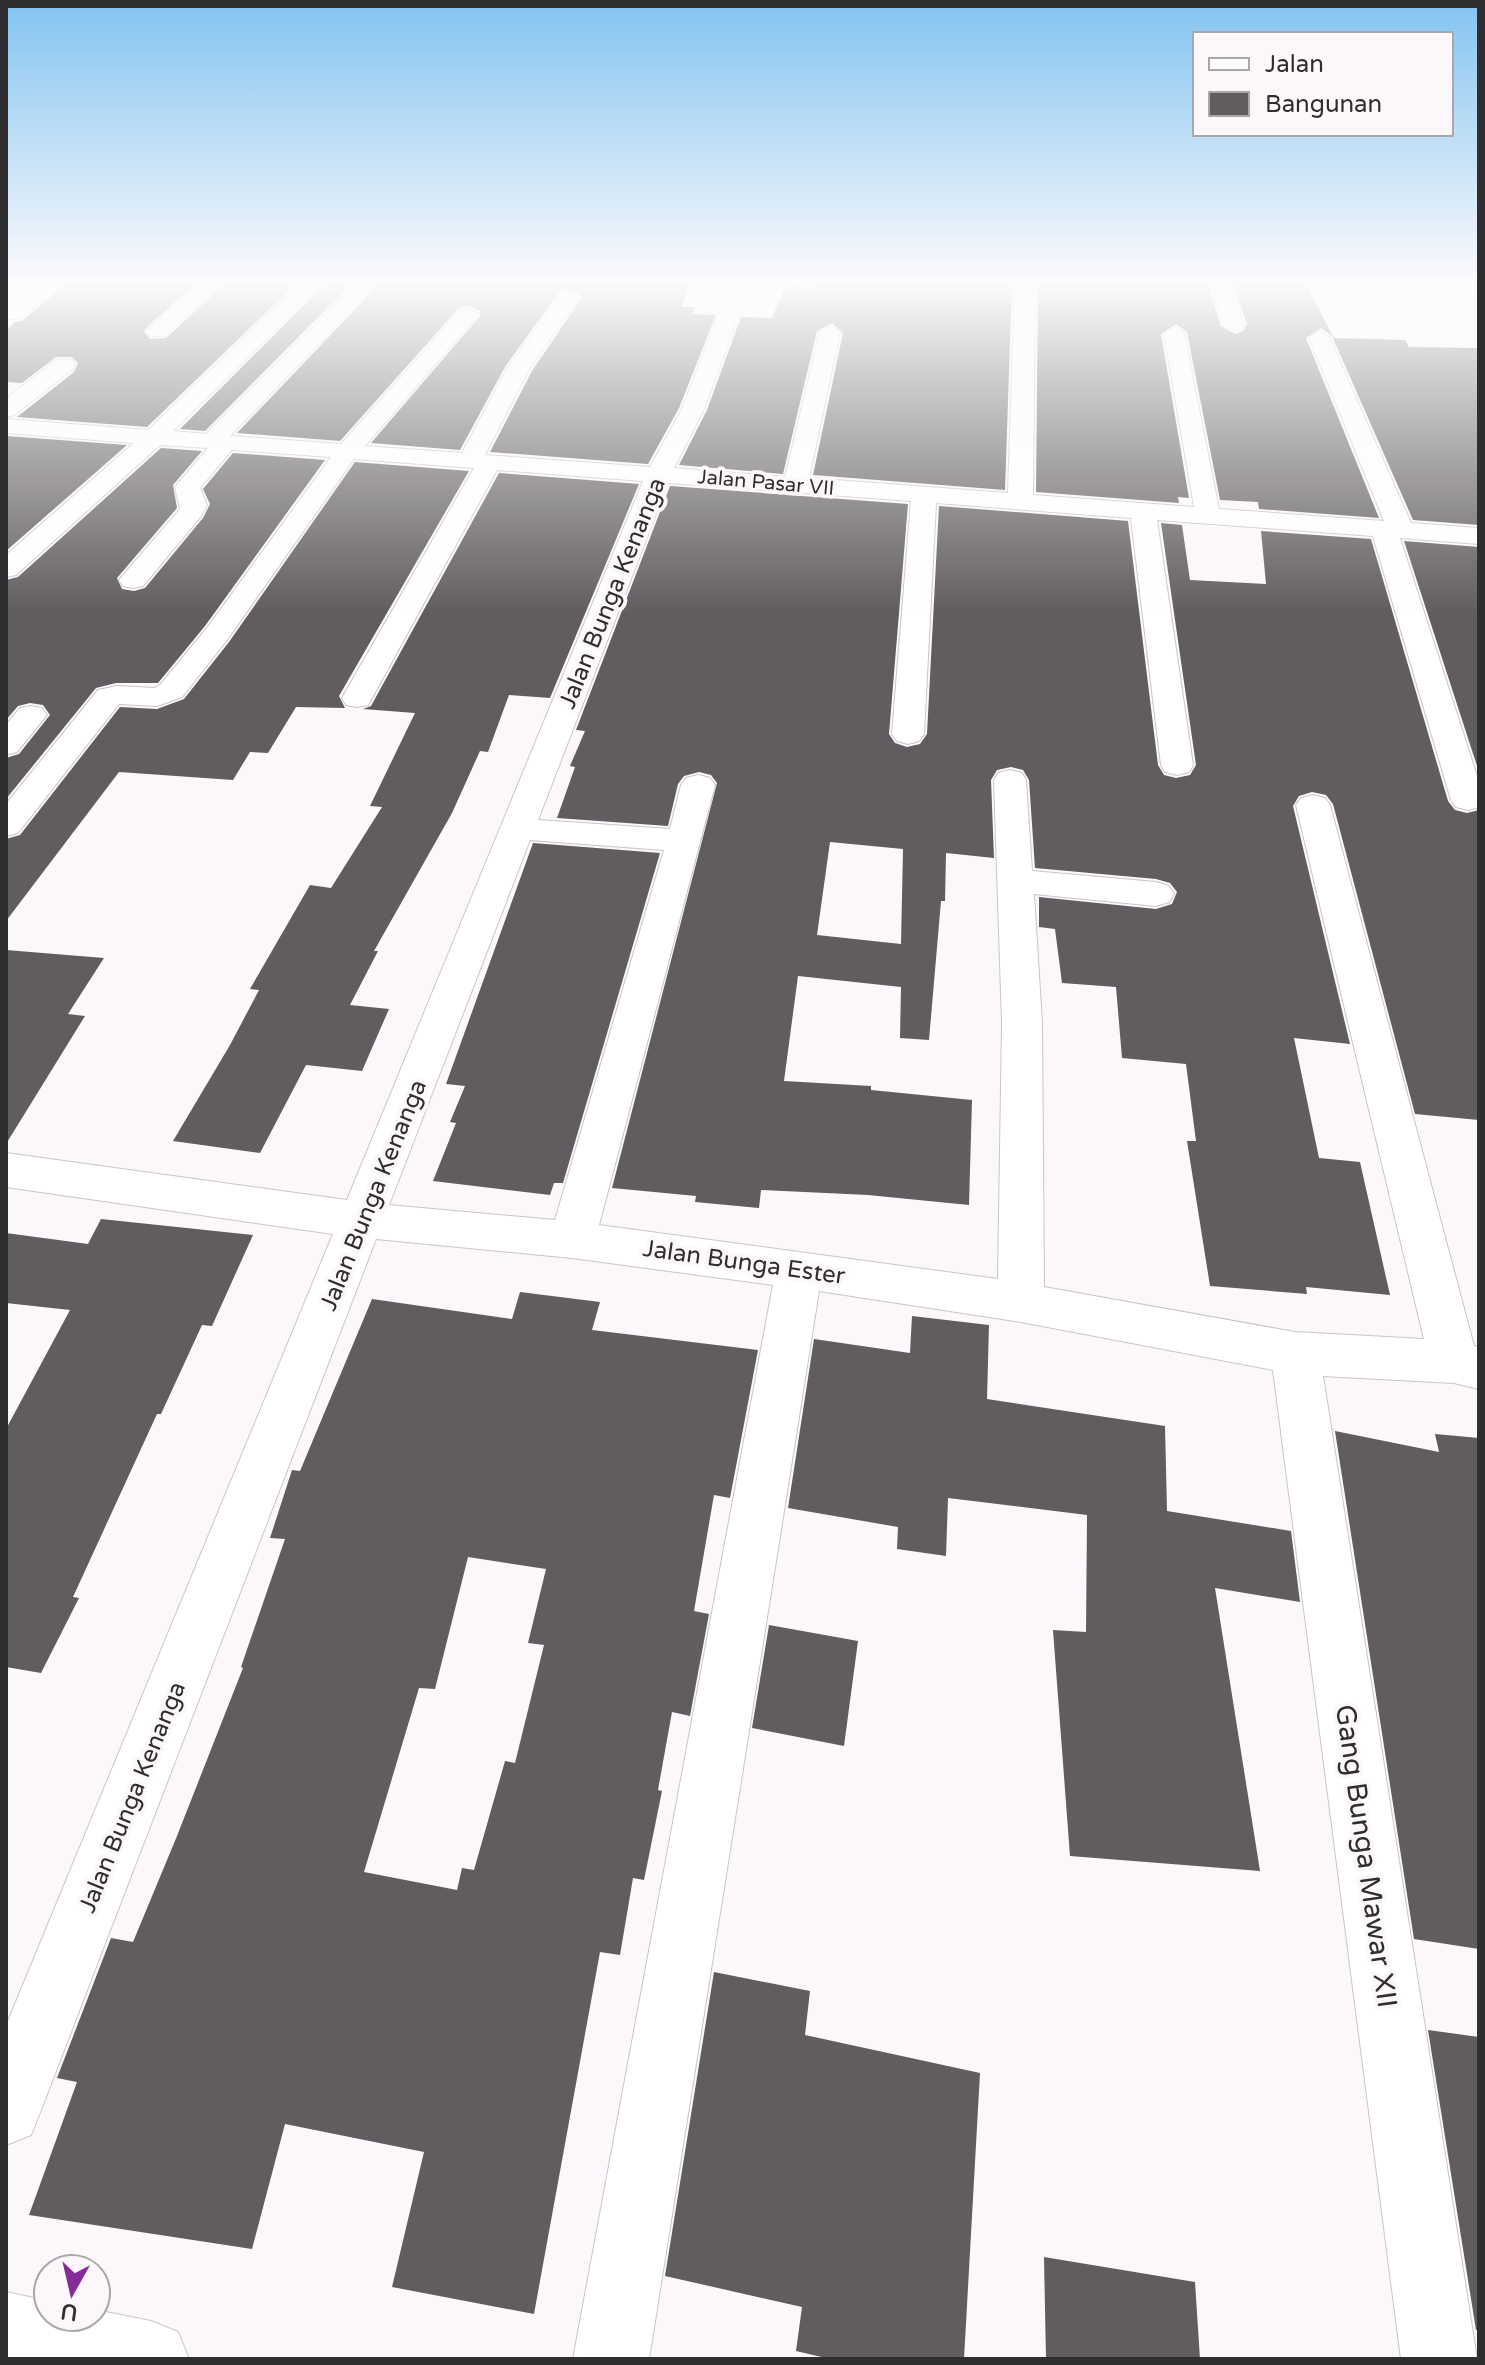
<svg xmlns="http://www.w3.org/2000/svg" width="1485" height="2365" font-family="'Varela Round',sans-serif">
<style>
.building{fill:#605c60;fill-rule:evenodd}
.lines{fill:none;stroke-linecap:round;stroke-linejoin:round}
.minor-casing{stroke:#c9c5c9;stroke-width:2}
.minor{fill:#fff;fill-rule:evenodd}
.labels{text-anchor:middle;stroke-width:8;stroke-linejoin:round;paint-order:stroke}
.far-street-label{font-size:20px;fill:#2f2e30;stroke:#fbf7fb}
.street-label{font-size:24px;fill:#2f2e30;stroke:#fbf7fb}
.near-street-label{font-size:28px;fill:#2f2e30;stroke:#fbf7fb}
</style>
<rect width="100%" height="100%" fill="#fbf7fb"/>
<path class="building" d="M 70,281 L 199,281 L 148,326 L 144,332 L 150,339 L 166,338 L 228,281 L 299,281 L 147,427 L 17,417 L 74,372 L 78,363 L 72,357 L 56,357 L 22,383 L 6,382 L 6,330 L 15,322 L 22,321 Z
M 328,281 L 354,281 L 205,431 L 180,429 Z
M 382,281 L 692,281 L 681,307 L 695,307 L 692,314 L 716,315 L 679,408 L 648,464 L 490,452 L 532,371 L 581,299 L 581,294 L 568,288 L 560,291 L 505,367 L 460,450 L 371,443 L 480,316 L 480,311 L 467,305 L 459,308 L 340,441 L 237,433 Z
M 817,281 L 1012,284 L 1005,490 L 813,475 L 843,333 L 832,323 L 817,331 L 783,474 L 679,465 L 707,410 L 741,317 L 772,318 L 786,285 L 815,287 Z
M 1038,281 L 1206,281 L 1221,326 L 1235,334 L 1243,331 L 1247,324 L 1232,281 L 1300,281 L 1306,285 L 1334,338 L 1405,340 L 1409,347 L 1479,348 L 1479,525 L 1413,520 L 1332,336 L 1321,328 L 1306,338 L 1379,518 L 1259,509 L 1258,502 L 1220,500 L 1187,332 L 1176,324 L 1161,334 L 1189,498 L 1178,497 L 1179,503 L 1036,492 Z
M 6,436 L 127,445 L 6,551 Z
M 161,448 L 202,451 L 173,485 L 177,508 L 117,578 L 122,589 L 134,591 L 145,588 L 203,518 L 210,504 L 203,489 L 233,453 L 325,460 L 205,626 L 158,683 L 116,683 L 96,688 L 6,799 L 6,758 L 19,754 L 50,715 L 43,705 L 30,703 L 18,706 L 6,720 L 6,580 L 18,577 Z
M 355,462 L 469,471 L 339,696 L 345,708 L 296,707 L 268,753 L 250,752 L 233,780 L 119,772 L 6,921 L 6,839 L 20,835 L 120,707 L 157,709 L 184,699 L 229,642 Z
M 499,473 L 639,484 L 550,698 L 509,695 L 488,752 L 480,751 L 452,813 L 374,951 L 378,951 L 350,1005 L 389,1009 L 362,1071 L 306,1065 L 260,1153 L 173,1141 L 230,1045 L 259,990 L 250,989 L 310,885 L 331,888 L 382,807 L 370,806 L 415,713 L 363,709 L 371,706 Z
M 670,486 L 908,504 L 889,734 L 895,743 L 907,747 L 920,744 L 927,734 L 939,506 L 1128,521 L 1158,765 L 1164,775 L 1176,778 L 1190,775 L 1196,765 L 1161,523 L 1182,525 L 1190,580 L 1266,584 L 1261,531 L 1371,539 L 1448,801 L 1455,810 L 1467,813 L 1479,810 L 1479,1120 L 1415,1114 L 1333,804 L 1326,795 L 1312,792 L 1299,796 L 1293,806 L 1350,1044 L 1294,1038 L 1319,1158 L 1360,1162 L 1390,1295 L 1306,1287 L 1307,1294 L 1210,1286 L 1187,1141 L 1196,1141 L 1186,1064 L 1122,1058 L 1116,987 L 1062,983 L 1055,929 L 1039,927 L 1039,897 L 1156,909 L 1172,904 L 1177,892 L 1170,883 L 1156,879 L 1035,868 L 1029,780 L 1023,770 L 1011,767 L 997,770 L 991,780 L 994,858 L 946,853 L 945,901 L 941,901 L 929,1040 L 900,1038 L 901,987 L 798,976 L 784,1081 L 871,1086 L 871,1090 L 972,1100 L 969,1205 L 868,1195 L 761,1190 L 759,1208 L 695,1202 L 696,1196 L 612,1188 L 717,783 L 711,775 L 699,772 L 684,776 L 678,784 L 668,826 L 557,818 L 575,767 L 570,766 L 585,731 L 576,730 ZM 830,842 L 903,849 L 901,944 L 817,935 Z
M 1404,541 L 1479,547 L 1479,772 Z
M 533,843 L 660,853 L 563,1183 L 554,1183 L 550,1195 L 433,1181 L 456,1123 L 450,1122 L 465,1086 L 446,1084 Z
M 6,950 L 104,958 L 68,1014 L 85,1016 L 6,1144 Z
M 101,1219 L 253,1235 L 212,1326 L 202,1325 L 161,1414 L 157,1414 L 73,1597 L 79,1598 L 41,1673 L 6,1667 L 6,1429 L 70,1310 L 6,1303 L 6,1233 L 88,1244 Z
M 520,1292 L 600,1302 L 592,1330 L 758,1350 L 730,1498 L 714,1495 L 694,1611 L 709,1614 L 690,1716 L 672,1712 L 658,1790 L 662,1791 L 644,1880 L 633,1878 L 620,1955 L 600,1952 L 534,2314 L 392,2287 L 424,2152 L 285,2124 L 252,2249 L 29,2215 L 77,2082 L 57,2078 L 111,1938 L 133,1942 L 177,1836 L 243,1668 L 241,1667 L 285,1539 L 270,1538 L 292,1470 L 300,1471 L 372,1299 L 512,1319 ZM 468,1557 L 546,1569 L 528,1643 L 544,1645 L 515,1763 L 505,1761 L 474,1870 L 462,1868 L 457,1890 L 364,1872 L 419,1688 L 435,1689 Z
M 912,1316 L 989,1325 L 987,1399 L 1165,1426 L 1167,1511 L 1291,1531 L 1300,1602 L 1215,1588 L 1260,1871 L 1070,1856 L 1053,1630 L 1086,1632 L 1087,1515 L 948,1498 L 946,1556 L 897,1549 L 898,1527 L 788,1508 L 814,1339 L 910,1353 Z
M 1335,1431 L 1439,1452 L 1435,1434 L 1479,1438 L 1479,1949 L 1414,1939 Z
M 769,1625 L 858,1641 L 844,1746 L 752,1728 Z
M 714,1972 L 810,1991 L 805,2035 L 980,2073 L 964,2359 L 830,2359 L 796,2351 L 802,2307 L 665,2276 Z
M 1428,2030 L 1479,2037 L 1479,2330 L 1476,2330 Z
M 1044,2257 L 1195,2282 L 1200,2359 L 1046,2359 Z"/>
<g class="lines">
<defs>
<path id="minor" d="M 45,281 L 67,281 L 20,319 L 6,319 L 6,311 Z
M 204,281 L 225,281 L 164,336 L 150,336 L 147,332 L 150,328 Z
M 304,281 L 325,281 L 173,431 L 206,434 L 359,281 L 379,281 L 230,436 L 341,444 L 461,310 L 468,308 L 478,314 L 475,318 L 365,446 L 462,453 L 507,369 L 562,293 L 569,291 L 579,297 L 529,369 L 485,455 L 650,467 L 682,409 L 732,281 L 751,281 L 704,409 L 674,468 L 785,477 L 820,332 L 830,326 L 840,332 L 809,478 L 1008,493 L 1015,281 L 1035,281 L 1033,495 L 1194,507 L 1164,333 L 1174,327 L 1184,333 L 1219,509 L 1384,521 L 1309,337 L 1319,331 L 1329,337 L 1411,523 L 1479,528 L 1479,544 L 1400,538 L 1479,782 L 1479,807 L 1468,810 L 1456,807 L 1451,800 L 1373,536 L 1157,520 L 1193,765 L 1189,772 L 1177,775 L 1165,772 L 1161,765 L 1131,518 L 936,503 L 924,734 L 919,741 L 908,744 L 897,741 L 892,734 L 911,501 L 668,483 L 538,820 L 670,829 L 681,785 L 686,778 L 698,775 L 710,778 L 715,785 L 599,1225 L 998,1279 L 1002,1023 L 994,780 L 998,773 L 1010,770 L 1022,773 L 1026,780 L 1032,871 L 1156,882 L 1169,886 L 1174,894 L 1169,902 L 1156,906 L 1034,894 L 1042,1023 L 1044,1287 L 1295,1332 L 1424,1339 L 1296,805 L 1301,798 L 1313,795 L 1325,798 L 1330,805 L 1474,1346 L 1479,1347 L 1479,1389 L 1454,1383 L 1323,1376 L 1477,2359 L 1401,2359 L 1273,1370 L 1021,1322 L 819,1291 L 649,2359 L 573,2359 L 773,1285 L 572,1258 L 376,1239 L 41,2110 L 31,2135 L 6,2145 L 6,2026 L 333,1234 L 6,1187 L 6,1153 L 347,1200 L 643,481 L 497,470 L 372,698 L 368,705 L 357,707 L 346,705 L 342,698 L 474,468 L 354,459 L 227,640 L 182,697 L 157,706 L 119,704 L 18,833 L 6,836 L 6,804 L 98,690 L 117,686 L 155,688 L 160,685 L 207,628 L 331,457 L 232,450 L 200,488 L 207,505 L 201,516 L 143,586 L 133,588 L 123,586 L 119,580 L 180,509 L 175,487 L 208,448 L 160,445 L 16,575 L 6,577 L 6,555 L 134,443 L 6,433 L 6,419 L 148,430 ZM 530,840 L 664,850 L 555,1220 L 389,1205 Z
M 1209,281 L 1229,281 L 1244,325 L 1241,329 L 1234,331 L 1224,325 Z
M 64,359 L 72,360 L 75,365 L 72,370 L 14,415 L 6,417 L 6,399 L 56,360 Z
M 31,706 L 42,708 L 47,715 L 17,752 L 6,755 L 6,725 L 20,708 Z
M 6,2292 L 48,2301 L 48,2317 L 96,2317 L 96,2310 L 151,2321 L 178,2332 L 189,2359 L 6,2359 Z"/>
</defs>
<use href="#minor" class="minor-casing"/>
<use href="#minor" class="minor"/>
</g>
<linearGradient id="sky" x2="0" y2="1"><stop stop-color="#83c4f1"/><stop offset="0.46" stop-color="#fdfbfd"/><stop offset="1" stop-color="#fdfbfd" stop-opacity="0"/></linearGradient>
<rect width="1485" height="613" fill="url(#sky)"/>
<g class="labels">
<g class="far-street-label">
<text transform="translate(766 482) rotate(5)" y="7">Jalan Pasar VII</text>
</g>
<g class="street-label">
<text transform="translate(612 593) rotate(-68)" y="8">Jalan Bunga Kenanga</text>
<text transform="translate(373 1195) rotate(-68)" y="8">Jalan Bunga Kenanga</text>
<text transform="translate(744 1262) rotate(8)" y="8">Jalan Bunga Ester</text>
<text transform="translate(132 1797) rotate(-68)" y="8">Jalan Bunga Kenanga</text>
</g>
<g class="near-street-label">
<text transform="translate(1367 1856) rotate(82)" y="10">Gang Bunga Mawar XII</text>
</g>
</g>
<rect width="1485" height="2365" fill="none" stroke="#2f2e30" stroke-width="16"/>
<rect x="1193" y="32" width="260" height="104" fill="#fbf7fb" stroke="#a9a7aa" stroke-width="2"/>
<rect x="1209" y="58" width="40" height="12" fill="#ffffff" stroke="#a9a7aa" stroke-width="2"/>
<text x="1265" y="72" font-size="24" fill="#2f2e30">Jalan</text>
<rect x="1209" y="92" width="40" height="24" fill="#605c60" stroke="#a9a7aa" stroke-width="2"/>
<text x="1265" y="112" font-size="24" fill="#2f2e30">Bangunan</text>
<g transform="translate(72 2293) rotate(188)"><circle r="38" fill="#fbf7fb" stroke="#a9a7aa" stroke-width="2"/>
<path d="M0-6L14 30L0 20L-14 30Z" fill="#852c99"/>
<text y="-12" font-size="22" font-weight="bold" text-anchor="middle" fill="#2f2e30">U</text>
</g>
</svg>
